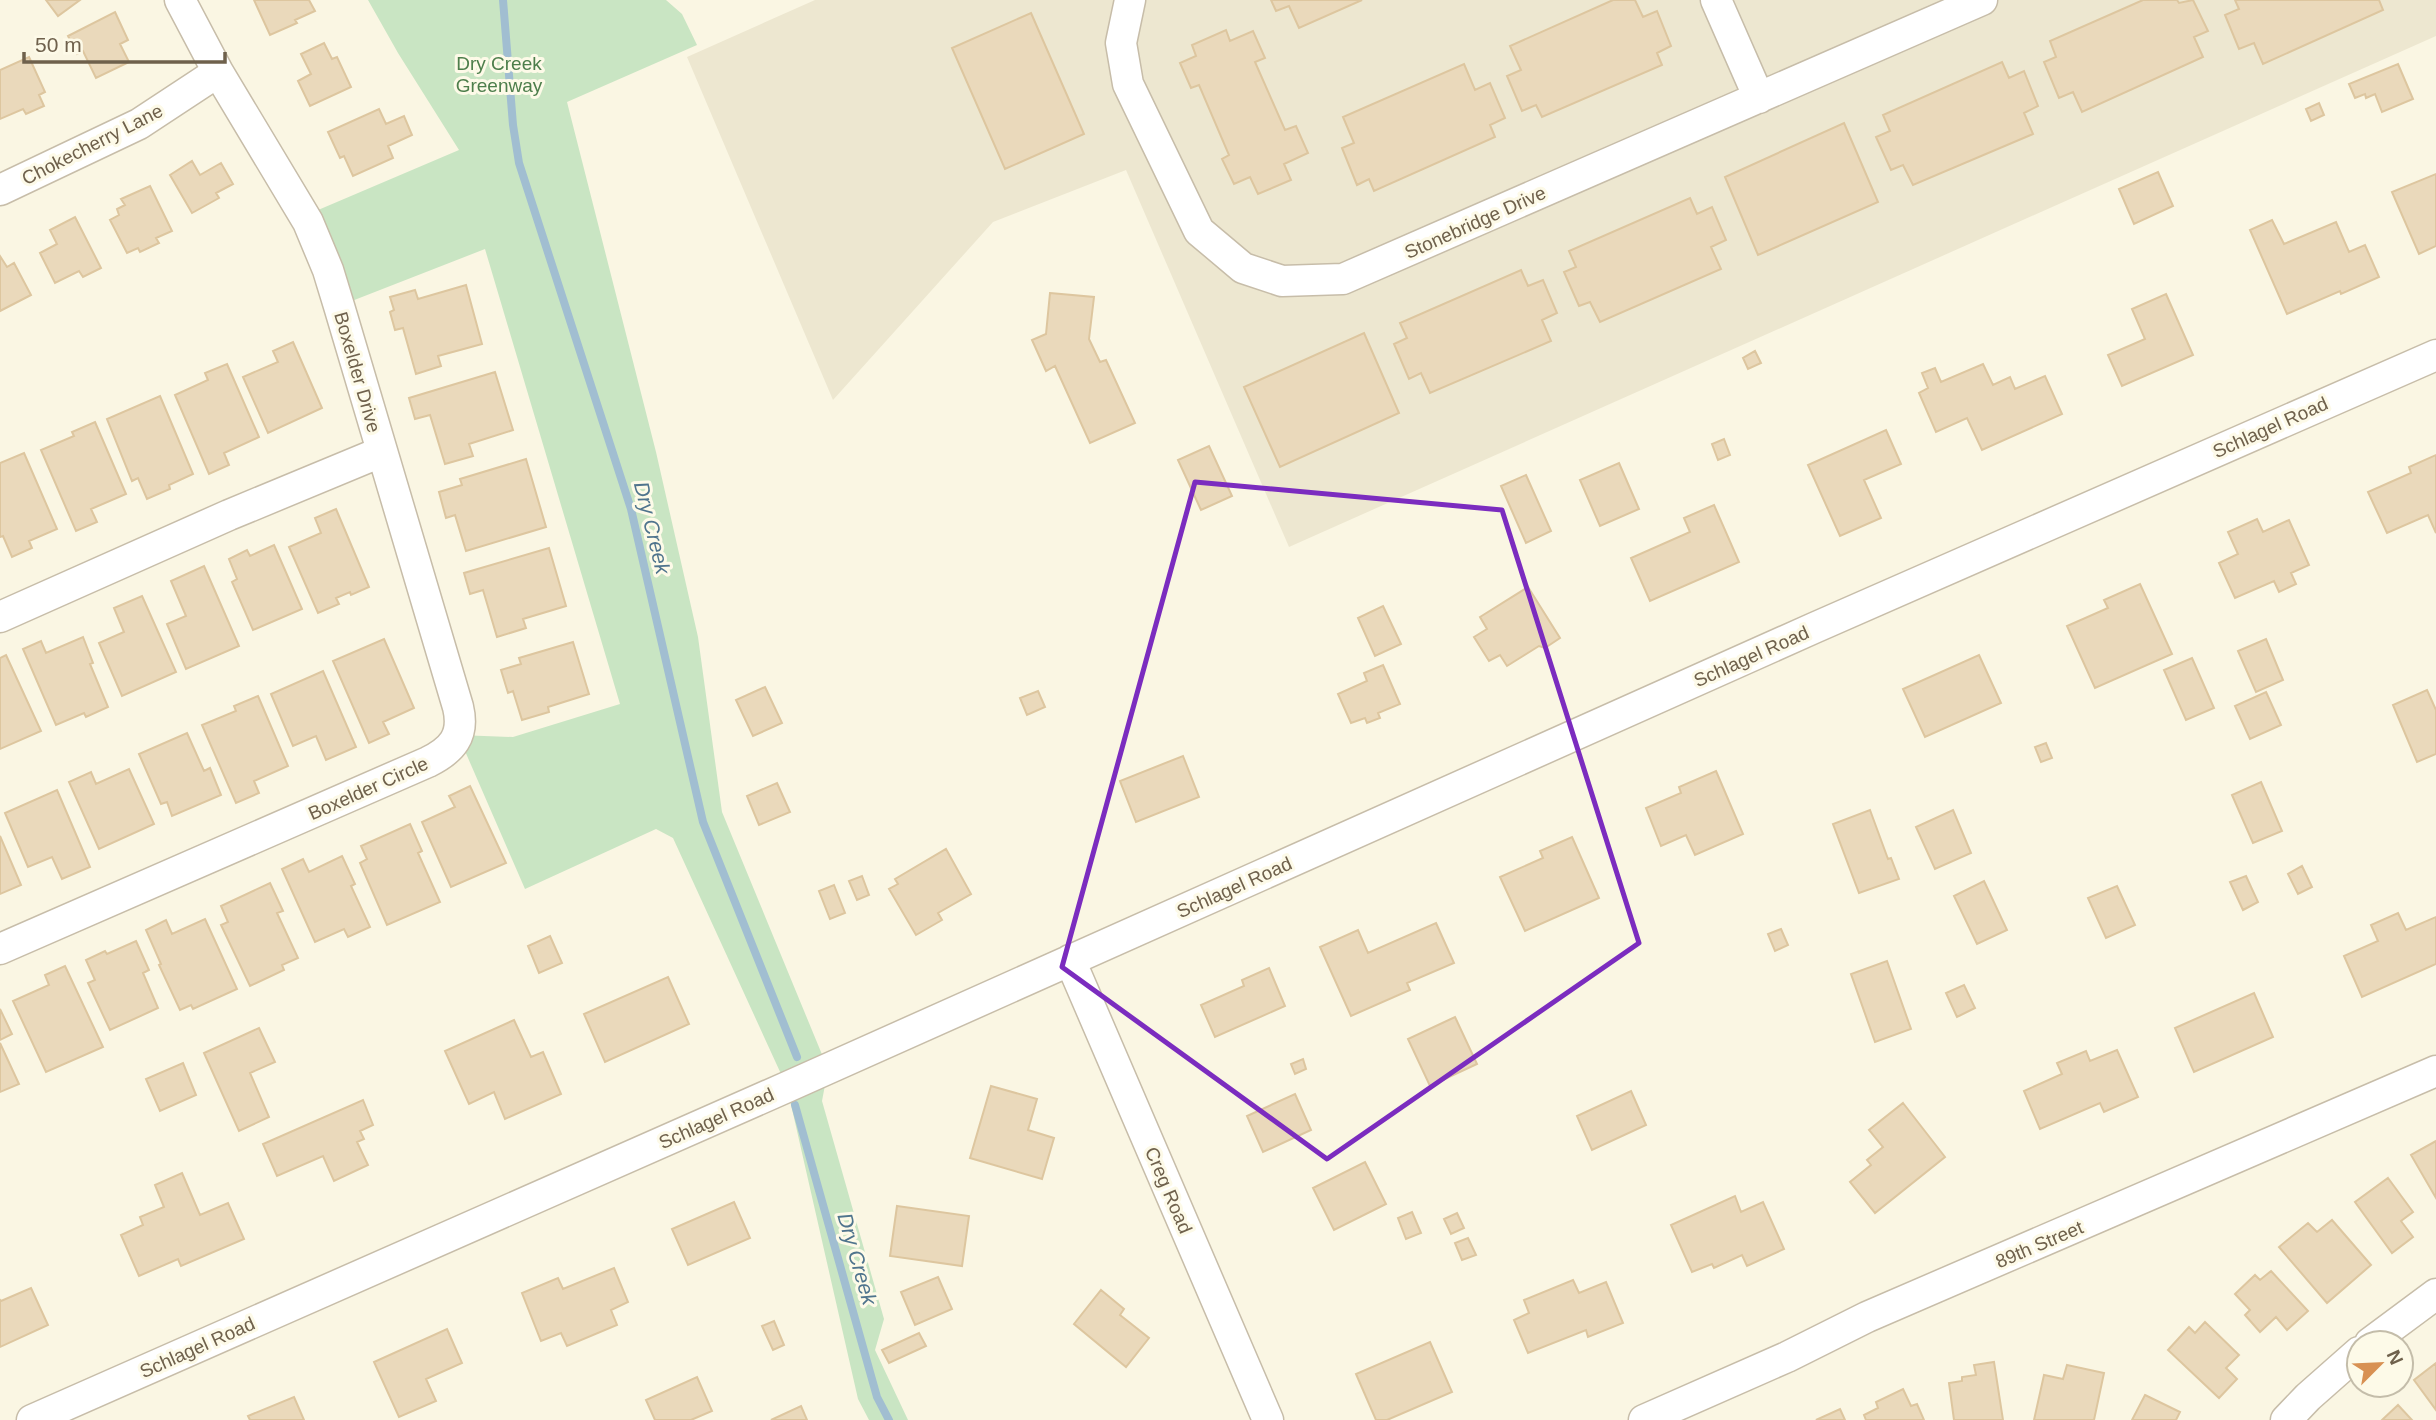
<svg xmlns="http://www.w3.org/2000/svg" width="2436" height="1420" font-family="Helvetica,sans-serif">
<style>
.residential{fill:#ede7d0}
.green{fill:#c9e5c3}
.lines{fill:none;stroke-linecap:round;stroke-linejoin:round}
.stream{stroke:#a1bed1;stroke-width:8}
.building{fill:#ead9bb;stroke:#ddc69f;stroke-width:2}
.minor-casing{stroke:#c7bda9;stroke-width:33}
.minor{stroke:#fff;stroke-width:30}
.marked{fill:none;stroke:#7b2cbf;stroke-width:5;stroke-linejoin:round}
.labels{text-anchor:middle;stroke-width:6;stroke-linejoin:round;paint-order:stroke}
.park-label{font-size:19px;fill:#4d7e4b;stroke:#fdfae8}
.street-label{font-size:19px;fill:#6f614c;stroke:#fdfae8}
.water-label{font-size:21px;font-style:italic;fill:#4f748d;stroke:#fdfae8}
</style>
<rect width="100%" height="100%" fill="#faf6e3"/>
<path class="residential" d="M 815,0 L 2436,0 L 2436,36 L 1289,547 L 1126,170 L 993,222 L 833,400 L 687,57 Z"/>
<path class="green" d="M 368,0 L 666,0 L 682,14 L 697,45 L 567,102 L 656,452 L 698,637 L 722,812 L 828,1069 L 822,1101 L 884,1319 L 875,1350 L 908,1420 L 869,1420 L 858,1399 L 787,1087 L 673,838 L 656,829 L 525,889 L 458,735 L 513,737 L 620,704 L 485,249 L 339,306 L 304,216 L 459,150 L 398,53 Z"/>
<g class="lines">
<path class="stream" d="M 503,0 L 513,125 L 519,163 L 631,509 L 703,822 L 797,1057
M 795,1105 L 877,1397 L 889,1420"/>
</g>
<path class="building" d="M 46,0 L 80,0 L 58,16 Z
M 254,0 L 309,0 L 315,11 L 295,20 L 297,23 L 270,35 Z
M 1271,0 L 1362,0 L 1299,28 L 1289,6 L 1276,11 Z
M 1613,0 L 1635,0 L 1643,17 L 1657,11 L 1671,46 L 1657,53 L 1662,65 L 1542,117 L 1536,105 L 1522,111 L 1507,76 L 1521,70 L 1510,46 Z
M 2143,0 L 2177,0 L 2179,3 L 2193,0 L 2208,31 L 2194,37 L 2203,57 L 2082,112 L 2073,92 L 2059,98 L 2044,62 L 2056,57 L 2050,41 Z
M 2235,0 L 2379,0 L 2383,10 L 2263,64 L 2254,43 L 2239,49 L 2225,15 L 2239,9 Z
M 115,12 L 128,40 L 120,44 L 129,62 L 96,78 L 83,51 L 77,54 L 68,36 Z
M 1031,13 L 1084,134 L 1005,169 L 952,48 Z
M 1226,30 L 1230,41 L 1253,31 L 1265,58 L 1255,62 L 1285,130 L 1296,126 L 1308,153 L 1284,164 L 1291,180 L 1258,194 L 1250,177 L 1234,184 L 1222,159 L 1229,155 L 1199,85 L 1191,88 L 1180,63 L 1196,56 L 1192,45 Z
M 324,43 L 332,59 L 337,57 L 351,87 L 310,106 L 298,81 L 311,74 L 301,54 Z
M 29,57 L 45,92 L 39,95 L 44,106 L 26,114 L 23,109 L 0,119 L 0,70 Z
M 2002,62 L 2009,78 L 2024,71 L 2038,106 L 2024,113 L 2033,134 L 1913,185 L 1903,165 L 1891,170 L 1876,137 L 1890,131 L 1883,115 Z
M 1464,64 L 1475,90 L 1490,83 L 1505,118 L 1490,125 L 1495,137 L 1374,191 L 1369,179 L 1357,185 L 1342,148 L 1354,143 L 1343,117 Z
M 2398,64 L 2413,99 L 2382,112 L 2375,94 L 2366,98 L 2365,94 L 2355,98 L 2349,84 Z
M 2319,103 L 2324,115 L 2311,121 L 2306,109 Z
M 379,109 L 386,124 L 404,116 L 412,135 L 388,146 L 393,158 L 353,176 L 344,156 L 340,158 L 328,132 Z
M 1844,123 L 1878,202 L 1758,255 L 1725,177 Z
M 192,161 L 200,175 L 221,163 L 233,184 L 216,193 L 219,198 L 192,213 L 170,175 Z
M 2158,172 L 2173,206 L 2134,224 L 2119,189 Z
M 2436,174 L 2436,246 L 2419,254 L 2392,192 Z
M 150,186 L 172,231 L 156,238 L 159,243 L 140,252 L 138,248 L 127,253 L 110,220 L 119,215 L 117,209 L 125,205 L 121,199 Z
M 1690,198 L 1697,214 L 1712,207 L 1726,240 L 1711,247 L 1721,269 L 1600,322 L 1590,302 L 1579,306 L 1564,272 L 1576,267 L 1569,251 Z
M 75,217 L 101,268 L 83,277 L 79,271 L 55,283 L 40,253 L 57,244 L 50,230 Z
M 2272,220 L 2284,244 L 2336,222 L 2349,252 L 2365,245 L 2379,277 L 2341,294 L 2340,291 L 2287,314 L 2250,230 Z
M 0,256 L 7,267 L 14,263 L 31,295 L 0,311 Z
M 1521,270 L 1528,286 L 1543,280 L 1557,313 L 1542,320 L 1551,341 L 1430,393 L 1421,373 L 1409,379 L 1394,344 L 1407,338 L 1400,323 Z
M 466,285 L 482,344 L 438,356 L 441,366 L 416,374 L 403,328 L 395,330 L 390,312 L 394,310 L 390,297 L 415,290 L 418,299 Z
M 1050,293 L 1094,297 L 1089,339 L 1100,362 L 1106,360 L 1135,423 L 1090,443 L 1055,366 L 1046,371 L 1032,340 L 1046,334 Z
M 2166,294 L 2193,355 L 2122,386 L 2108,355 L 2145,339 L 2132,309 Z
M 1364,333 L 1399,413 L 1280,467 L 1244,387 Z
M 293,342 L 322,408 L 268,433 L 243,377 L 278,362 L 273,351 Z
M 1755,351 L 1761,363 L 1748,369 L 1743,358 Z
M 227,364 L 259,437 L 224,453 L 229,465 L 209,474 L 175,395 L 208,380 L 205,373 Z
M 1983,364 L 1993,385 L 2010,377 L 2015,389 L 2045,376 L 2062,414 L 1982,450 L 1967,418 L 1936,432 L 1919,393 L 1928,388 L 1922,373 L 1935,368 L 1941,382 Z
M 495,372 L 513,430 L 469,444 L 473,456 L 445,464 L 430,415 L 415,419 L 409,398 Z
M 160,396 L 193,474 L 169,485 L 170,489 L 147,499 L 138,478 L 132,481 L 107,419 Z
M 95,422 L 126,494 L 91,509 L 97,522 L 76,531 L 41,450 L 74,436 L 72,432 Z
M 1886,430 L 1901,464 L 1864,480 L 1881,518 L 1840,536 L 1808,465 Z
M 1724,439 L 1730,455 L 1718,460 L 1712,444 Z
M 1209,446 L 1232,496 L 1201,510 L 1178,460 Z
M 24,453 L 57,529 L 29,541 L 32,548 L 12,557 L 3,536 L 0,537 L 0,463 Z
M 2436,455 L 2436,533 L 2428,515 L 2387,533 L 2368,492 L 2411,473 L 2409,467 Z
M 526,459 L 546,527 L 466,551 L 455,515 L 446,518 L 439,492 L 462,485 L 460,479 Z
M 1619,463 L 1639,509 L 1600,526 L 1580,480 Z
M 1526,475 L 1551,531 L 1526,543 L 1501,486 Z
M 1714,505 L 1739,562 L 1650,601 L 1631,558 L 1690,532 L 1684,518 Z
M 336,509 L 369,587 L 351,595 L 350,592 L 336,598 L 339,604 L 318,613 L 289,547 L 321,533 L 315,518 Z
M 2257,519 L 2263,532 L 2289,520 L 2309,565 L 2291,573 L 2296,584 L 2279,592 L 2274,581 L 2235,598 L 2219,563 L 2238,554 L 2228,532 Z
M 274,545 L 302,609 L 253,630 L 232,582 L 237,579 L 229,559 L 247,550 L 250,556 Z
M 549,548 L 566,606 L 523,619 L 526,628 L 497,637 L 483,590 L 470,594 L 464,573 Z
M 204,566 L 239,646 L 186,669 L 167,624 L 186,616 L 171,581 Z
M 2140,584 L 2172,654 L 2095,688 L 2067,626 L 2108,608 L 2104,600 Z
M 1528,587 L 1560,638 L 1545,648 L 1539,646 L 1507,666 L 1500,655 L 1489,661 L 1474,637 L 1487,629 L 1480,617 Z
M 142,596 L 176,672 L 122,696 L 99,643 L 124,632 L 114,608 Z
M 1383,606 L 1401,644 L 1375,656 L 1358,618 Z
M 83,637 L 93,663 L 90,664 L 108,707 L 86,717 L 84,713 L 56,725 L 23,649 L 41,641 L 46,653 Z
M 384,639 L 414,708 L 383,722 L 389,734 L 369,743 L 333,661 Z
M 2266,639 L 2283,680 L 2256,692 L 2238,651 Z
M 573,642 L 589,694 L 548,707 L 549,712 L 522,720 L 513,691 L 508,693 L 501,670 L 521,664 L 519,658 Z
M 6,655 L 41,731 L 0,749 L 0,658 Z
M 1979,655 L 2001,703 L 1925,737 L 1903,689 Z
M 2192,658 L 2214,708 L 2186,720 L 2164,670 Z
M 1383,665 L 1400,704 L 1378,713 L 1380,718 L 1367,723 L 1365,718 L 1351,723 L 1338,694 L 1367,681 L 1364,673 Z
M 323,671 L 356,747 L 326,760 L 316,736 L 293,746 L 271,694 Z
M 765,687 L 782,723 L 753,736 L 736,700 Z
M 2427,690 L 2436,710 L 2436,754 L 2417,762 L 2393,705 Z
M 1038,691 L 1045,707 L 1027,715 L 1020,698 Z
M 2266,692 L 2281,725 L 2250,739 L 2235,706 Z
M 258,696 L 288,766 L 254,781 L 259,793 L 236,803 L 202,725 L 236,711 L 234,706 Z
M 187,733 L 204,771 L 210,768 L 221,795 L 172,816 L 167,802 L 161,804 L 139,754 Z
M 2046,743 L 2052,758 L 2041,762 L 2035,747 Z
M 1183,756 L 1199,797 L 1136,822 L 1120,781 Z
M 129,769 L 154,824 L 99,849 L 69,782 L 91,772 L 96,784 Z
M 1716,771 L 1743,834 L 1695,855 L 1686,835 L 1661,846 L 1646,808 L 1681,793 L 1679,787 Z
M 2261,782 L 2282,831 L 2253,843 L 2232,795 Z
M 777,783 L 790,812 L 759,825 L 747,796 Z
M 470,786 L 506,863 L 451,887 L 422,822 L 455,807 L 449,796 Z
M 57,790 L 90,867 L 62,879 L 52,857 L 28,867 L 5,813 Z
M 1870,810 L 1888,859 L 1891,858 L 1899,879 L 1859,893 L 1833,824 Z
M 1953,810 L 1971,853 L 1935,869 L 1916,827 Z
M 410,824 L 422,851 L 418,853 L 440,902 L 387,925 L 360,863 L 367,859 L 361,846 Z
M 0,836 L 21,885 L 0,894 Z
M 1572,837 L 1599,898 L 1525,931 L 1500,877 L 1543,858 L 1540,851 Z
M 946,849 L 971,894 L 938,913 L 942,920 L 916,935 L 889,889 L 898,884 L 895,879 Z
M 342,856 L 355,884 L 351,886 L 370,927 L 348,937 L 344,929 L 315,942 L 282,869 L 303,859 L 309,872 Z
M 2302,866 L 2312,887 L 2298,894 L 2288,874 Z
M 862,876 L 869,895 L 857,900 L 849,881 Z
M 2246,876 L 2258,902 L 2243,910 L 2230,882 Z
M 1984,881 L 2007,930 L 1977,944 L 1954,896 Z
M 270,883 L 283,911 L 277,913 L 298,958 L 282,965 L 284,970 L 250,986 L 221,925 L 228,922 L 221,906 Z
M 834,885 L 845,913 L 830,919 L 819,891 Z
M 2117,886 L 2135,925 L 2106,938 L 2088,898 Z
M 2398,913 L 2406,930 L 2436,917 L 2436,964 L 2362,997 L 2344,956 L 2378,941 L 2371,925 Z
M 205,919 L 237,989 L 193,1009 L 191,1005 L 180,1010 L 159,965 L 161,964 L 146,930 L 166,920 L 172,934 Z
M 1436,923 L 1454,963 L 1407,983 L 1410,990 L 1351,1016 L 1320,947 L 1358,930 L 1368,953 Z
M 1781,929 L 1788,945 L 1775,951 L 1768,934 Z
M 550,936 L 562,963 L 539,973 L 528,946 Z
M 136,941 L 149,970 L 143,973 L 158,1008 L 110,1030 L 88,983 L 95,980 L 86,960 L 105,951 L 107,954 Z
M 1887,961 L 1911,1029 L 1875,1042 L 1851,974 Z
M 65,966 L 103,1047 L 46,1072 L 13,1001 L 49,985 L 45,975 Z
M 1269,968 L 1285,1006 L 1215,1037 L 1201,1005 L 1244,986 L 1242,980 Z
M 668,977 L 689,1024 L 605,1062 L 584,1014 Z
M 1964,985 L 1975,1008 L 1957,1017 L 1946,993 Z
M 2254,993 L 2273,1037 L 2194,1072 L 2175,1028 Z
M 0,1009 L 12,1034 L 0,1040 Z
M 1455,1017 L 1477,1064 L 1430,1086 L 1408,1039 Z
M 514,1020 L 531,1057 L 543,1052 L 561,1094 L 505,1119 L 494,1092 L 469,1104 L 445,1051 Z
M 259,1028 L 275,1062 L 250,1073 L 269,1117 L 239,1131 L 204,1053 Z
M 0,1043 L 19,1084 L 0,1092 Z
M 2117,1050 L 2138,1097 L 2104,1112 L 2100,1103 L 2040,1129 L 2024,1091 L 2062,1074 L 2057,1063 L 2086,1051 L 2090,1061 Z
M 1303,1059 L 1306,1069 L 1295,1074 L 1291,1064 Z
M 183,1063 L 196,1095 L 160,1111 L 146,1079 Z
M 991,1086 L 1037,1099 L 1028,1130 L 1054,1138 L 1042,1179 L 970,1158 Z
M 1631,1091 L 1646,1125 L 1592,1150 L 1577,1116 Z
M 1295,1094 L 1311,1130 L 1263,1152 L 1247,1116 Z
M 363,1100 L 373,1125 L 360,1131 L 364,1139 L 357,1142 L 368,1165 L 334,1181 L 323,1156 L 277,1176 L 263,1144 Z
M 1903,1103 L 1945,1157 L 1875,1213 L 1850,1182 L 1871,1165 L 1867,1160 L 1883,1147 L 1869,1130 Z
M 2436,1141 L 2436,1198 L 2411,1155 Z
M 1365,1162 L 1386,1204 L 1334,1230 L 1313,1188 Z
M 182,1173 L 200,1215 L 228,1203 L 244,1239 L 181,1266 L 178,1259 L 139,1276 L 121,1235 L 143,1225 L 140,1217 L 164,1207 L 155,1185 Z
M 2388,1178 L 2413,1212 L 2401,1221 L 2413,1237 L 2392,1253 L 2355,1202 Z
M 1735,1196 L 1741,1212 L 1763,1202 L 1784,1249 L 1747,1266 L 1742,1255 L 1714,1268 L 1712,1264 L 1692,1272 L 1671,1225 Z
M 734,1202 L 750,1238 L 688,1265 L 672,1229 Z
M 897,1206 L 969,1216 L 962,1266 L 890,1256 Z
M 1412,1212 L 1421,1233 L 1406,1239 L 1398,1218 Z
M 1457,1213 L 1464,1228 L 1451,1234 L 1444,1219 Z
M 2332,1220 L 2371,1265 L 2327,1303 L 2279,1247 L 2308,1223 L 2317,1232 Z
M 1468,1238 L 1476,1255 L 1462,1260 L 1455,1243 Z
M 614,1268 L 628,1302 L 611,1310 L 617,1325 L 567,1346 L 561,1333 L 541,1341 L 522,1293 L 558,1278 L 563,1289 Z
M 2271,1271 L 2308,1311 L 2287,1330 L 2276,1317 L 2260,1332 L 2245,1315 L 2250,1310 L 2235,1294 L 2255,1275 L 2260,1280 Z
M 938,1277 L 952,1309 L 915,1325 L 901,1292 Z
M 1573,1280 L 1579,1293 L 1606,1282 L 1623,1323 L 1588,1337 L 1586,1330 L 1528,1353 L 1514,1320 L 1529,1313 L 1524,1300 Z
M 31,1288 L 48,1325 L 0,1347 L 0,1300 L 1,1301 Z
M 1101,1290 L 1124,1309 L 1120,1315 L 1149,1338 L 1126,1367 L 1074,1324 Z
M 774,1321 L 784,1345 L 773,1350 L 762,1326 Z
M 2205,1322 L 2239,1355 L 2226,1368 L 2237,1379 L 2219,1398 L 2168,1350 L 2189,1327 L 2195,1333 Z
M 447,1329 L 462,1363 L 426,1379 L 436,1401 L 399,1417 L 374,1362 Z
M 919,1333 L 926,1346 L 889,1363 L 882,1350 Z
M 1430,1342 L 1452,1392 L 1387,1420 L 1376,1420 L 1356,1374 Z
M 1994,1362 L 2003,1420 L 1954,1420 L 1949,1383 L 1962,1381 L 1962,1377 L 1976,1375 L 1974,1365 Z
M 2436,1363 L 2436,1410 L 2414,1380 Z
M 2067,1365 L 2104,1373 L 2094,1420 L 2034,1420 L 2044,1375 L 2063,1379 Z
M 697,1377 L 712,1411 L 691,1420 L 655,1420 L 646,1400 Z
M 1903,1389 L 1911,1406 L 1917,1404 L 1924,1420 L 1866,1420 L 1864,1415 L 1878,1408 L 1876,1402 Z
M 2145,1395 L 2180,1412 L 2176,1420 L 2132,1420 Z
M 294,1397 L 304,1420 L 250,1420 L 248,1416 Z
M 2398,1405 L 2412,1420 L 2382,1420 Z
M 801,1406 L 807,1420 L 771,1420 Z
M 1840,1409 L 1845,1420 L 1816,1420 Z"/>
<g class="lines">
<defs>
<path id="minor" d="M 1130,0 L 1121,43 L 1128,84 L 1199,231 L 1243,268 L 1282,281 L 1343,279 L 1982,0
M 1716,0 L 1759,98
M 0,190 L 139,124 L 218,72
M 0,617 L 229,515 L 381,452
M 0,949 L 428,762 C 452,750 465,736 458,707 L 339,306 L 328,270 L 308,222 L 218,72 L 180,0
M 1070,960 L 1268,1420
M 2370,1343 L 2436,1294
M 32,1420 L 787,1087 L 1814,628 L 2436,355
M 1644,1420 L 1787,1357 L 1867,1317 L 2436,1071
M 2286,1420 L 2308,1397 L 2359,1352"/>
</defs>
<use href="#minor" class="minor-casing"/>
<use href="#minor" class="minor"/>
</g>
<path class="marked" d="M 1195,482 L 1502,510 L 1639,943 L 1327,1159 L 1062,967 Z"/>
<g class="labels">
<g class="park-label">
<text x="499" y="70">Dry Creek<tspan x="499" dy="22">Greenway</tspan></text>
</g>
<g class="street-label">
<text transform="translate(92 144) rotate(-27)" y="7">Chokecherry Lane</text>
<text transform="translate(1475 222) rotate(-24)" y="7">Stonebridge Drive</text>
<text transform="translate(358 372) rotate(74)" y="7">Boxelder Drive</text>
<text transform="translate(2270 427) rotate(-24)" y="7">Schlagel Road</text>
<text transform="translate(1751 656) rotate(-24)" y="7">Schlagel Road</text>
<text transform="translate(368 788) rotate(-24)" y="7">Boxelder Circle</text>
<text transform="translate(1234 887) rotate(-24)" y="7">Schlagel Road</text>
<text transform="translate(716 1118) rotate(-24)" y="7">Schlagel Road</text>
<text transform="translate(1169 1190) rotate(67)" y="7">Creg Road</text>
<text transform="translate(2039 1244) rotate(-23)" y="7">89th Street</text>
<text transform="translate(197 1347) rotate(-24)" y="7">Schlagel Road</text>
</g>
<g class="water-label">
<text transform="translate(652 528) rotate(76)" y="7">Dry Creek</text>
<text transform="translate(857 1259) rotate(74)" y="7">Dry Creek</text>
</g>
</g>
<g transform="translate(2380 1364) rotate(66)"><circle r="33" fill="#fdfae8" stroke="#c4bdaa" stroke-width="2"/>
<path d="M0-5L12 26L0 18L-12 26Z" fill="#d89153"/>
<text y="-10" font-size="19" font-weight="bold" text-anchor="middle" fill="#6f614c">N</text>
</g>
<path d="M24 52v10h201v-10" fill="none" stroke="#6f614c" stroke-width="3.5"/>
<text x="35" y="52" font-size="21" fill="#6f614c" stroke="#fdfae8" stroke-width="5" paint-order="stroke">50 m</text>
</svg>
